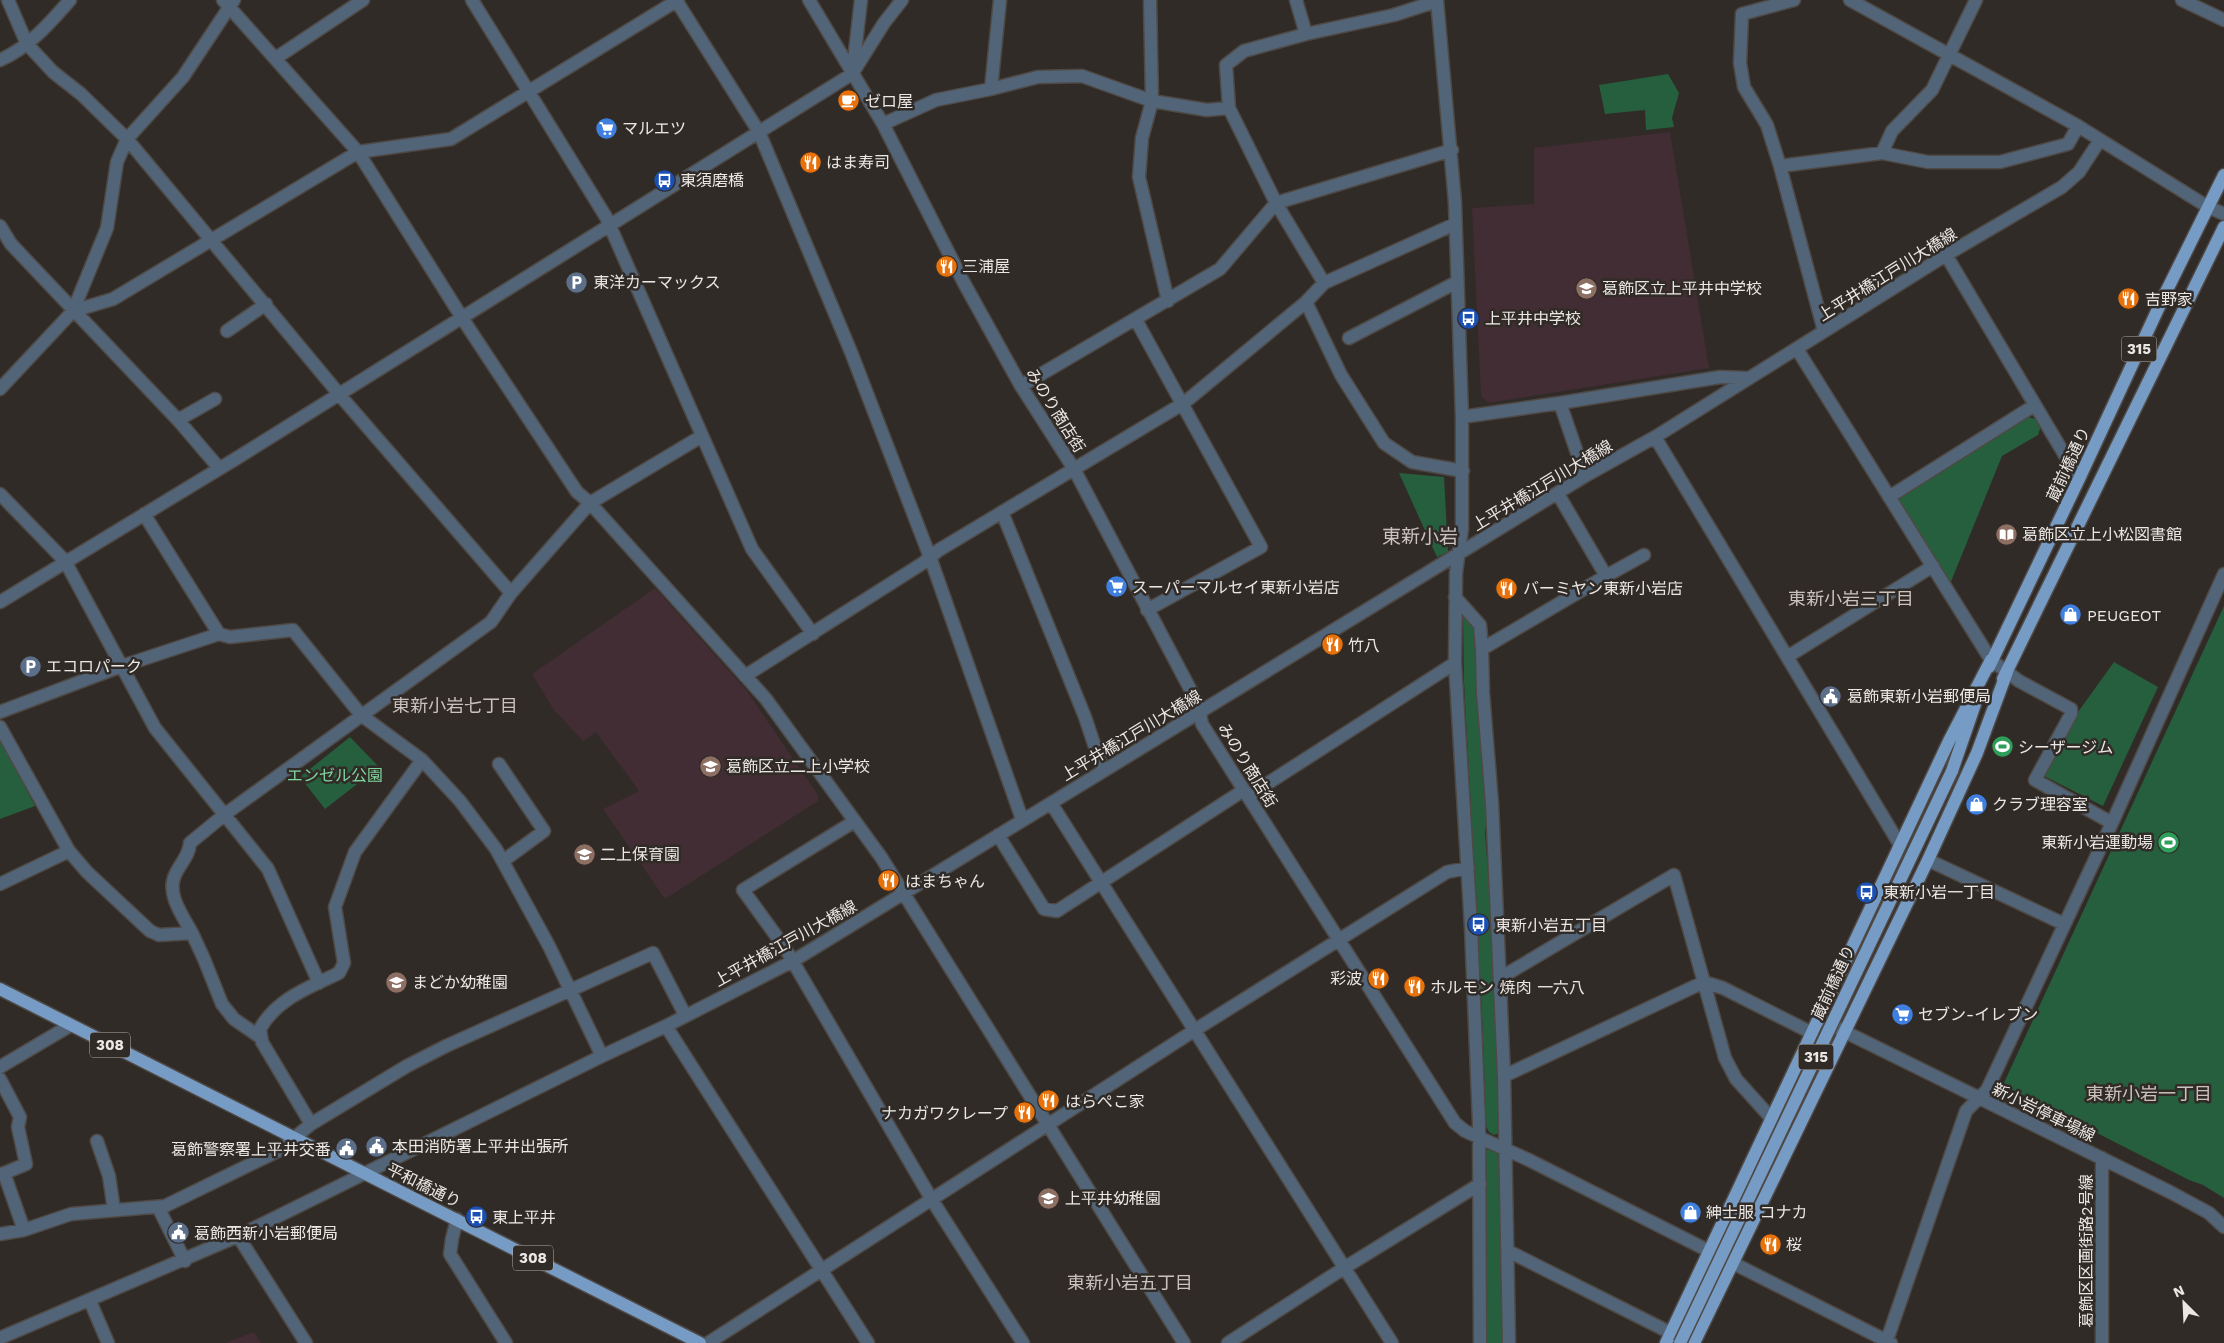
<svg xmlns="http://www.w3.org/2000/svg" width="2224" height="1343" font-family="'Work Sans','Noto Sans JP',sans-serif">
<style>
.education{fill:#412d33}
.green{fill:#265f3d}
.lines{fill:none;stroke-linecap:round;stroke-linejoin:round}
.minor-casing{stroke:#4f4945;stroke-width:15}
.major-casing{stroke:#4f4945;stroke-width:15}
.minor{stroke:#526478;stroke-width:12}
.major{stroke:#769bc4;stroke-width:12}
.major-bridge-casing{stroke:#4f4945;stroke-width:15;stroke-linecap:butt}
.major-bridge{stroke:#769bc4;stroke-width:12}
.labels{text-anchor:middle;stroke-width:5;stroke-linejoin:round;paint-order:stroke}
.shield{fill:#312b27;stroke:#b3afab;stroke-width:1}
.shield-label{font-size:15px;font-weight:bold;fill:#ebe7e4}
.poi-label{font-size:16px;fill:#ebe7e4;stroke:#312b27;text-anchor:start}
.street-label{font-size:16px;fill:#ebe7e4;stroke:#312b27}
.park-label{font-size:16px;fill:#7ed59d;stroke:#312b27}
.neighbourhood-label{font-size:18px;fill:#cac2bd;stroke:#312b27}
.quarter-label{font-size:19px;fill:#cac2bd;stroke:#312b27}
</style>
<rect width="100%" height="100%" fill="#312b27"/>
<path class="education" d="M 1670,132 L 1709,368 L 1488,403 L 1481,396 L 1472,208 L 1534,204 L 1534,148 Z
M 655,588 L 747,691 L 818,795 L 818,801 L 665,899 L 603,809 L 639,791 L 596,732 L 583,741 L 554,710 L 532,674 Z
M 254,1332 L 261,1343 L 225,1343 Z"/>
<path class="green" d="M 1668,74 L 1679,93 L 1672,118 L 1674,127 L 1646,130 L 1645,110 L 1605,114 L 1599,85 Z
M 2027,417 L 2037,419 L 2041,426 L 2038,435 L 2002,456 L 1950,584 L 1891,498 Z
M 1399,473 L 1444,477 L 1448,552 L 1437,557 Z
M 2224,606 L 2224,1198 L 2203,1185 L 2189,1180 L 2003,1085 Z
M 1463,615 L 1476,630 L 1489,796 L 1485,833 L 1493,938 L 1501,1132 L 1494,1135 L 1489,1132 L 1486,1126 L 1482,1013 L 1464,682 Z
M 2114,662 L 2158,687 L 2103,806 L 2044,776 L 2073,719 Z
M 350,737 L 379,767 L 325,809 L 300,777 Z
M 0,739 L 35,806 L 0,819 Z
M 1487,1149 L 1500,1154 L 1504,1343 L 1486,1343 L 1485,1153 Z"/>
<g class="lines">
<defs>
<path id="minor" d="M 8,0 L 27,44 L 53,72 L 81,94 L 127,139 L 344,400 L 511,593
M 223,0 L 358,152 L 466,324 L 577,492 L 590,503 L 766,699 L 881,857 L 1184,1343
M 472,0 L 606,217 L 752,549 L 813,634
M 676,0 L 759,132 L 851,352 L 930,557 L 1022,819
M 809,0 L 883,124 L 964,283 L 1021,386 L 1074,469 L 1198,704 L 1202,724 L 1455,1123 L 1465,1131 L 1529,1160 L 1891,1343
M 1150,0 L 1152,101 L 1142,138 L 1139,177 L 1168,301
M 1296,0 L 1306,34
M 1437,0 L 1455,203 L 1462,417 L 1462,529 L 1456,573 L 1455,663 L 1471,927 L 1479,1122 L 1480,1343
M 1794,0 L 1742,14 L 1740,63 L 1744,87 L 1767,125 L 1780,166 L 1824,331
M 1850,0 L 2078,126 L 2208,207 L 2224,214
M 1976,0 L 1932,90 L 1892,131 L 1882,153 L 1928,162 L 2000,162 L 2068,144 L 2078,126
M 2182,0 L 2224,20
M 276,58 L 363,0
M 0,60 C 28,48 50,23 70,0
M 853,69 L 861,0
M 991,89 L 1000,0
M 883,124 L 936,100 L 991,89 L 1038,77 L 1082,76 L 1152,101 L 1207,110 L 1229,108
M 1780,166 L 1882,153
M 0,226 L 11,244 L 178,420 L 219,468
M 1946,255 L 2079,479
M 1324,283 L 1276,203 L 1229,108 L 1226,65 L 1244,51 L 1306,34 L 1394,15 L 1437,1
M 1306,302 L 1341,375 L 1384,443 L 1412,462 L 1463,471
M 73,311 L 107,228 L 117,162 L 127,139 L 183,77 L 234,0
M 1136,320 L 1261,547 L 1147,610
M 227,331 L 266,304
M 1349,338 L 1457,282
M 1797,349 L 1991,660 L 2019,681 L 2071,709 L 2071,714 L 2035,780 L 2112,823
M 1021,386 L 1220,269 L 1276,203 L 1452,150
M 0,389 L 73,311 L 113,299 L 358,152 L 451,139 L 678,0
M 1560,403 L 1585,476
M 1462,417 L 1560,403 L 1720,377 L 1748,378
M 178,420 L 215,399
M 1655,437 L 1900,845
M 0,494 L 65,561 L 155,728 L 268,869 L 319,983
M 1889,497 L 2035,405
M 1002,512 L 1085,717 L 1103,771
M 144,514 L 219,634
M 1606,576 L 1644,555
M 1455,597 L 1480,625 L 1482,649 L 1483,693 L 1492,803 L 1504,1076 L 1509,1343
M 0,602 L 237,458 L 852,74 L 884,23 L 902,0
M 1482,649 L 1606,576 L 1558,494
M 1787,657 L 1933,566
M 745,676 L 923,563 L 939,550 L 1184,403 L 1306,302 L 1324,283 L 1455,224
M 0,712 L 122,666 L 219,634 L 230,637 L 293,630 L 361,715 L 422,760 L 460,801 L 496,849 L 549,946 L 602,1056
M 0,727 L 69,851 L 87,872 L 150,931 L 159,935 L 192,933 L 204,959 L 222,1004 L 234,1019 L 260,1037
M 499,764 L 544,831 L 503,861
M 1248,796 L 1455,663
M 1051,803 L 1392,1343
M 855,821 L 743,890 L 785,948 L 932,1200 L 1023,1343
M 998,835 L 1044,909 L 1057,911 L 1244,790
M 1928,860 L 2064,924
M 0,884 L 69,851
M 192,933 C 183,916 166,894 175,875 C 180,863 189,857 190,843 L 224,815 L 491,622 L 511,593 L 590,503 L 702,436
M 1500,978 L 1674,875 L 1725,1058 L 1736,1079 L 1772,1119
M 1819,1019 L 2170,1192 L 2209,1213 L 2224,1227
M 666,1026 L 868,1343
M 0,1067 L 71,1025
M 1504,1076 L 1704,982 L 1723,988 L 1812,1033
M 0,1079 L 20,1117 L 18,1127 L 26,1164 L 0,1175
M 311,1124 L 262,1042 L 260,1029 C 276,999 310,987 339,973 L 344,963 L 335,907 L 355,852 L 422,760
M 97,1141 L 109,1176 L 114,1210
M 2102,1158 L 2102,1343
M 4,1173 L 24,1230
M 158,1207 L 185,1261
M 457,1219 L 452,1239 L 450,1254 L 506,1343
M 0,1234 L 24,1230 L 71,1214 L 165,1206 L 280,1150 L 311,1124 L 407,1066 L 446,1046 L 653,953 L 685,1015
M 238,1236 L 306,1343
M 1508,1251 L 1671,1333
M 90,1301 L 108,1343
M 0,1338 L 238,1236 L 602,1056 L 666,1026 L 793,961 L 1458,554 L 1585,476 L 1655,437 L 1946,255 L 2062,187 L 2079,172 L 2100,140
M 708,1343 L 1195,1030 L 1447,872 L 1468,868
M 1228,1343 L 1344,1268 L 1480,1184
M 1886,1343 L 1966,1111 L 1987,1090 L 2112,823 L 2224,574"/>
<path id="major" d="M 1989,667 L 2079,479 L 2164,296 L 2224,175
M 2003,679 L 2224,227
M 1952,771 L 1975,704
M 0,989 L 700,1343
M 1666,1343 L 1949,741 L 1991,660
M 1694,1343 L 1928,860 L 1977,753 L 2007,672"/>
</defs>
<use href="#minor" class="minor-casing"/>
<use href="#major" class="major-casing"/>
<use href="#minor" class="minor"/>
<use href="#major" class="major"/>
<defs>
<path id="major-bridge" d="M 1680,1343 L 1952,771"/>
</defs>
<use href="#major-bridge" class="major-bridge-casing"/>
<use href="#major-bridge" class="major-bridge"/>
</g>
<defs>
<symbol id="cafe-disc" viewBox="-11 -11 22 22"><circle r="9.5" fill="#e8710a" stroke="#312b27"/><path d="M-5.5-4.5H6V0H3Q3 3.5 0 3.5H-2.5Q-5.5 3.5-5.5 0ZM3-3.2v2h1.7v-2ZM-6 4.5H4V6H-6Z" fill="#fff"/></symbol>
<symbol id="supermarket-disc" viewBox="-11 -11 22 22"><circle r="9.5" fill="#3f7fe0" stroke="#312b27"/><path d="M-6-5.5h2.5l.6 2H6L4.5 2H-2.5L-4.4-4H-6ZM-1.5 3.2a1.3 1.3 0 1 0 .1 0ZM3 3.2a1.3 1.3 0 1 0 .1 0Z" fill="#fff"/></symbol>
<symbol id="restaurant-disc" viewBox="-11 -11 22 22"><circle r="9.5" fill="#e8710a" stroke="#312b27"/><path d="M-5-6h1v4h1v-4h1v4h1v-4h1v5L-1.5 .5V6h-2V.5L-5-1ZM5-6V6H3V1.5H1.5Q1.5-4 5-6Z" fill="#fff"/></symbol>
<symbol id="bus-disc" viewBox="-11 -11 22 22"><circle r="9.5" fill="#1a4fb4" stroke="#312b27"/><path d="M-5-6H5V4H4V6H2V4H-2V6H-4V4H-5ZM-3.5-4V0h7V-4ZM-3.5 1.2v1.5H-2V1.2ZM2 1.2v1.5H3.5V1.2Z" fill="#fff"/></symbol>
<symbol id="parking-disc" viewBox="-11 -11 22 22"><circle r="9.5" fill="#5c6f8a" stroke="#312b27"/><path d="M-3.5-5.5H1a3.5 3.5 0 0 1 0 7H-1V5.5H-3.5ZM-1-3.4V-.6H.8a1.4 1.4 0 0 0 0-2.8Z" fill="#fff"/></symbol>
<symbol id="school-disc" viewBox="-11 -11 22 22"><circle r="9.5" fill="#8d6e63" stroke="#312b27"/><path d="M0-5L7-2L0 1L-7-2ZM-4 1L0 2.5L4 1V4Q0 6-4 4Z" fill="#fff"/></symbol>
<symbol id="library-disc" viewBox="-11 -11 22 22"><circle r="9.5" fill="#8d6e63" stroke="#312b27"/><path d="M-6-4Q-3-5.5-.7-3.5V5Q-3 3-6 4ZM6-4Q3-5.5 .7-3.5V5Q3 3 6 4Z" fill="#fff"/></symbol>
<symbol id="shop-disc" viewBox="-11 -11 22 22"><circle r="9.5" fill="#3f7fe0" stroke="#312b27"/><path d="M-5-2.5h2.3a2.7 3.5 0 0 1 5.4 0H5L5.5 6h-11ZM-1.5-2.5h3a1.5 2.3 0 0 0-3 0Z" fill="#fff"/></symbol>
<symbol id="civic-disc" viewBox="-11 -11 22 22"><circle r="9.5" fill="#5c6f8a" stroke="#312b27"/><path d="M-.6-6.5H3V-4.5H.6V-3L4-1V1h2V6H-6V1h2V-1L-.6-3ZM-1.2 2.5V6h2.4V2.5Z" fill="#fff"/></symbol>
<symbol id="stadium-disc" viewBox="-11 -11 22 22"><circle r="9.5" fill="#2e9e5b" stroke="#312b27"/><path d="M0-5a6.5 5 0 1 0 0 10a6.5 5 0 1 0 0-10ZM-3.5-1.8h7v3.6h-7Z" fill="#fff"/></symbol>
</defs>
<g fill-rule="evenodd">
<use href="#cafe-disc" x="836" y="88" width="25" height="25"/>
<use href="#supermarket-disc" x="594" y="116" width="25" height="25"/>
<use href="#restaurant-disc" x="798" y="150" width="25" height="25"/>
<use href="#bus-disc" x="652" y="168" width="25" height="25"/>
<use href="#restaurant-disc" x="934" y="254" width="25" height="25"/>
<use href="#parking-disc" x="564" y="270" width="25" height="25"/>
<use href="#school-disc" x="1574" y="276" width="25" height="25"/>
<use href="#restaurant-disc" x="2116" y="286" width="25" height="25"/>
<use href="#bus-disc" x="1456" y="306" width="25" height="25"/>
<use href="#library-disc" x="1994" y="522" width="25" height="25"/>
<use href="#supermarket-disc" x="1104" y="574" width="25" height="25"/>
<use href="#restaurant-disc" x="1494" y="576" width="25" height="25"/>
<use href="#shop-disc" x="2058" y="602" width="25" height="25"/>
<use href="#restaurant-disc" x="1320" y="632" width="25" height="25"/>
<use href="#parking-disc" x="18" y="654" width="25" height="25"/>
<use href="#civic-disc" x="1818" y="684" width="25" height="25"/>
<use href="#stadium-disc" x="1990" y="734" width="25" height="25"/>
<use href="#school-disc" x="698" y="754" width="25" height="25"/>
<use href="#shop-disc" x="1964" y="792" width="25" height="25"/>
<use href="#stadium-disc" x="2156" y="830" width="25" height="25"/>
<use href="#school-disc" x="572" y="842" width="25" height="25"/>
<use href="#restaurant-disc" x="876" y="868" width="25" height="25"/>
<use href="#bus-disc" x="1854" y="880" width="25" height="25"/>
<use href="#bus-disc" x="1466" y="912" width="25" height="25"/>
<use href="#restaurant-disc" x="1366" y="966" width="25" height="25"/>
<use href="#school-disc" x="384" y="970" width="25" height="25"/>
<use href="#restaurant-disc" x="1402" y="974" width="25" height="25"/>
<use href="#supermarket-disc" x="1890" y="1002" width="25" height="25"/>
<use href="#restaurant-disc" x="1036" y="1088" width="25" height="25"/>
<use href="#restaurant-disc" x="1012" y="1100" width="25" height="25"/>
<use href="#civic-disc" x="364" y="1134" width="25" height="25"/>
<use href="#civic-disc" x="334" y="1136" width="25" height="25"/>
<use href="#school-disc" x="1036" y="1186" width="25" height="25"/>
<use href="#shop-disc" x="1678" y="1200" width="25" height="25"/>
<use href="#bus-disc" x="464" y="1204" width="25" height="25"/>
<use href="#civic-disc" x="166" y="1220" width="25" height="25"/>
<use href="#restaurant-disc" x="1758" y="1232" width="25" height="25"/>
</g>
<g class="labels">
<g class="shield">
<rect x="2121.5" y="336.5" width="35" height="25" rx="4"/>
<rect x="90" y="1032.5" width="40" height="25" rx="4"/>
<rect x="1798.5" y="1044.5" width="35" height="25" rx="4"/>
<rect x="513" y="1245.5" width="40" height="25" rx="4"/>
</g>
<g class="shield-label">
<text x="2139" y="354">315</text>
<text x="110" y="1050">308</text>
<text x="1816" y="1062">315</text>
<text x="533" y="1263">308</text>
</g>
<g class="poi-label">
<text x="865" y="107">ゼロ屋</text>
<text x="622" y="134">マルエツ</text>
<text x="826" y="168">はま寿司</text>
<text x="680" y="186">東須磨橋</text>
<text x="962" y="272">三浦屋</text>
<text x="593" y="288">東洋カーマックス</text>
<text x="1602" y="294">葛飾区立上平井中学校</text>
<text x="2145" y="305">吉野家</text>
<text x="1485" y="324">上平井中学校</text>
<text x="2022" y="540">葛飾区立上小松図書館</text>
<text x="1132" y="593">スーパーマルセイ東新小岩店</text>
<text x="1523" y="594">バーミヤン東新小岩店</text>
<text x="2087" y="621">PEUGEOT</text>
<text x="1348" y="651">竹八</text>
<text x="46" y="672">エコロパーク</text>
<text x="1847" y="702">葛飾東新小岩郵便局</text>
<text x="2018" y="753">シーザージム</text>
<text x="726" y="772">葛飾区立二上小学校</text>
<text x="1992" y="810">クラブ理容室</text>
<text x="2153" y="848" text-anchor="end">東新小岩運動場</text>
<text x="600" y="860">二上保育園</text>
<text x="905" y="887">はまちゃん</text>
<text x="1883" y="898">東新小岩一丁目</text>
<text x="1495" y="931">東新小岩五丁目</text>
<text x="1362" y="984" text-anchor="end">彩波</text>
<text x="412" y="988">まどか幼稚園</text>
<text x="1430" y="993">ホルモン 焼肉 一六八</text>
<text x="1918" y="1020">セブン-イレブン</text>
<text x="1065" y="1107">はらぺこ家</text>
<text x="1008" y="1119" text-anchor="end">ナカガワクレープ</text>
<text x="392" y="1152">本田消防署上平井出張所</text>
<text x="331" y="1155" text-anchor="end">葛飾警察署上平井交番</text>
<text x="1065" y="1204">上平井幼稚園</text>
<text x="1706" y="1218">紳士服 コナカ</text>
<text x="492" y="1223">東上平井</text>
<text x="194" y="1239">葛飾西新小岩郵便局</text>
<text x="1786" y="1250">桜</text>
</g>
<g class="street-label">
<text transform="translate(1887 274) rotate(-32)" y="6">上平井橋江戸川大橋線</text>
<text transform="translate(1056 410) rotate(58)" y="6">みのり商店街</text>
<text transform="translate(2068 464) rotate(-65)" y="6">蔵前橋通り</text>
<text transform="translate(1542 485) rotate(-31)" y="6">上平井橋江戸川大橋線</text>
<text transform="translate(1131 735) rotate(-31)" y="6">上平井橋江戸川大橋線</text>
<text transform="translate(1248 765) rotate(58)" y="6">みのり商店街</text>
<text transform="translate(785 943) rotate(-29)" y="6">上平井橋江戸川大橋線</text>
<text transform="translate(1833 982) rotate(-65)" y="6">蔵前橋通り</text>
<text transform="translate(2044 1112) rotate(26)" y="6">新小岩停車場線</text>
<text transform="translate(424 1185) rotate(26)" y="6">平和橋通り</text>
<text transform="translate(2086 1251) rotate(-90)" y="6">葛飾区区画街路2号線</text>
</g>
<g class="park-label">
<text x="335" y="781">エンゼル公園</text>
</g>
<g class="neighbourhood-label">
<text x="1851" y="605">東新小岩三丁目</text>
<text x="455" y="712">東新小岩七丁目</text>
<text x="2149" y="1100">東新小岩一丁目</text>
<text x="1130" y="1289">東新小岩五丁目</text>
</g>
<g class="quarter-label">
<text x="1420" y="543">東新小岩</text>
</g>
</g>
<g transform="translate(2184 1303) rotate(336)" stroke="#312b27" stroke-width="4" paint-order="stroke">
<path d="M0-4L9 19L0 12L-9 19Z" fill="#ebe7e4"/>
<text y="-8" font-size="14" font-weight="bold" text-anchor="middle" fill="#ebe7e4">N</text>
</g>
</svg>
